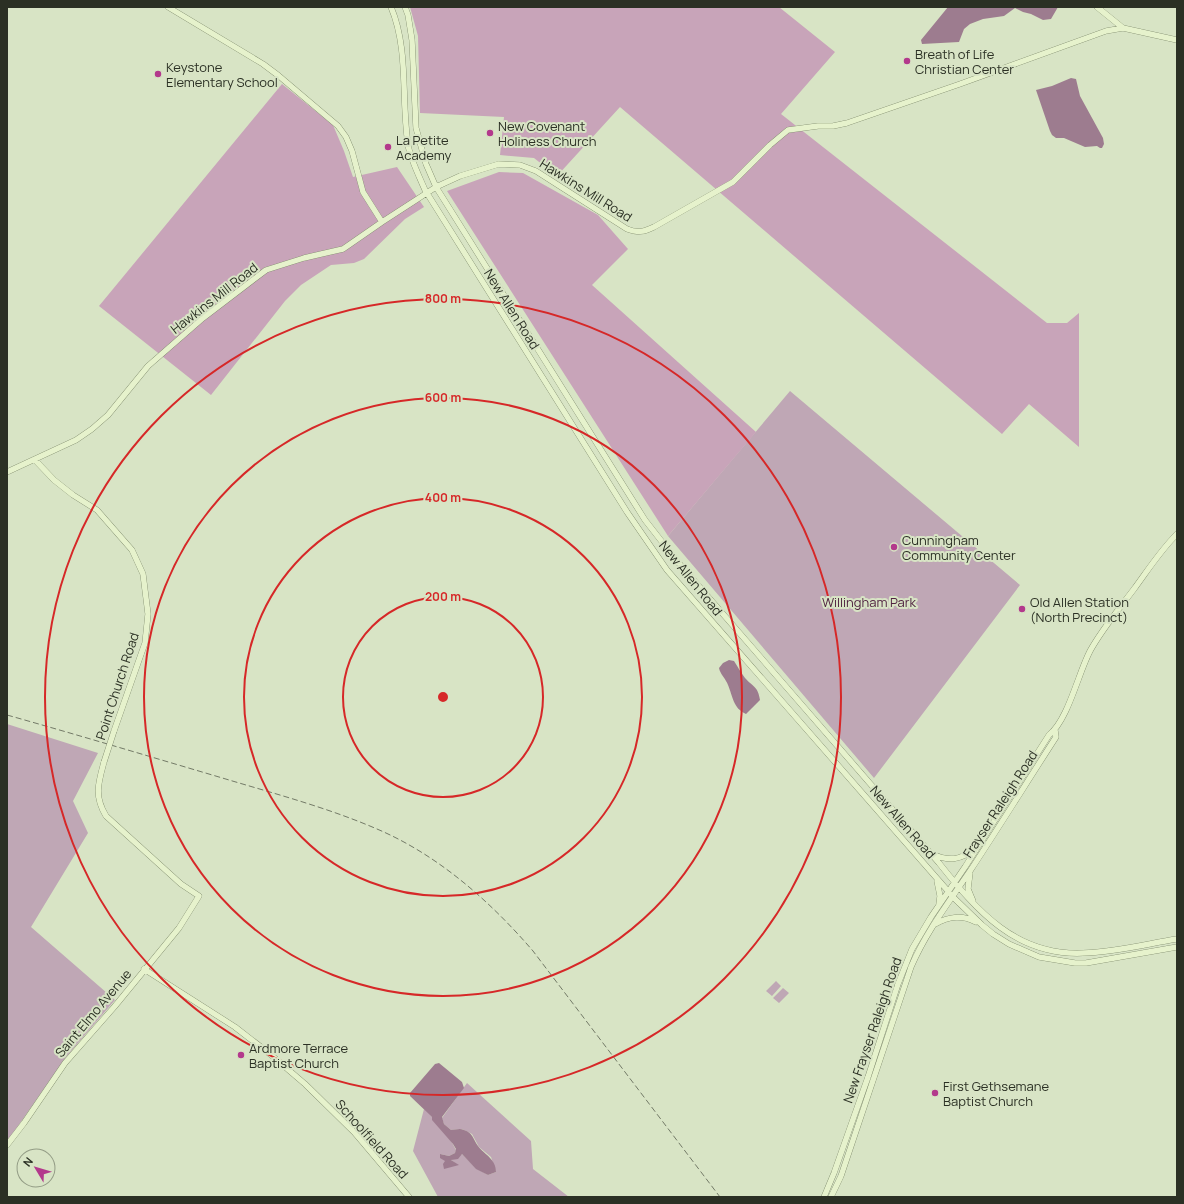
<svg xmlns="http://www.w3.org/2000/svg" width="1184" height="1204" font-family="Manrope,sans-serif">
<style>
.green{fill:#bfa7b5}
.forest{fill:#c8a4b9}
.water{fill:#9d7c8f}
.lines{fill:none;stroke-linecap:round;stroke-linejoin:round}
.secondary-casing{stroke:#6d785c;stroke-width:6}
.secondary{stroke:#e6f2cc;stroke-width:5.5}
.rail{stroke:#737a67;stroke-width:1;stroke-dasharray:6 3;stroke-linecap:butt}
.secondary-bridge-casing{stroke:#6d785c;stroke-width:6;stroke-linecap:butt}
.secondary-bridge{stroke:#e6f2cc;stroke-width:5.5}
.ring{fill:none;stroke:#d62828;stroke-width:2}
.poi-dot{fill:#b3398c;stroke:#d8e4c5;stroke-width:1.5}
.labels{text-anchor:middle;stroke-width:4;stroke-linejoin:round;paint-order:stroke}
.poi-label{font-size:13px;fill:#2b3024;stroke:#d8e4c5;text-anchor:start}
.street-label{font-size:13px;fill:#2b3024;stroke:#d8e4c5}
.park-label{font-size:13px;fill:#512341;stroke:#d8e4c5}
.centre{fill:#d62828;stroke:#d8e4c5;stroke-width:2}
.ring-label{font-size:12px;text-anchor:middle;font-weight:bold;fill:#d62828;stroke:#d8e4c5;stroke-width:4;stroke-linejoin:round;paint-order:stroke}
</style>
<rect width="100%" height="100%" fill="#d8e4c5"/>
<path class="green" d="M 790,391 L 1020,585 L 874,778 L 668,536 Z
M 7,724 L 98,753 L 73,801 L 88,833 L 31,927 L 115,1000 L 66,1057 L 7,1142 Z
M 776,981 L 781,986 L 772,996 L 766,991 Z
M 783,988 L 789,993 L 779,1003 L 773,998 Z
M 467,1083 L 531,1141 L 533,1169 L 569,1197 L 438,1197 L 413,1151 L 424,1109 C 436,1120 449,1135 456,1150 L 455,1153 L 449,1156 L 440,1154 L 458,1165 L 451,1160 L 462,1154 L 476,1168 L 488,1175 L 496,1172 L 491,1157 L 479,1147 L 472,1134 L 462,1129 L 451,1130 L 444,1124 L 442,1118 Z"/>
<path class="forest" d="M 410,7 L 779,7 L 835,52 L 781,114 L 1047,323 L 1067,323 L 1079,313 L 1079,447 L 1029,404 L 1002,434 L 620,107 L 557,176 L 534,158 L 500,155 L 504,117 L 420,113 L 418,36 Z
M 282,84 L 333,125 L 344,151 L 353,177 L 397,167 L 424,207 L 405,219 L 364,259 L 354,263 L 331,265 L 301,285 L 285,301 L 211,395 L 99,306 Z
M 499,172 L 523,173 L 598,215 L 628,249 L 592,285 L 756,432 L 668,536 L 447,191 Z"/>
<path class="water" d="M 948,7 L 1058,7 L 1051,19 L 1043,20 L 1031,14 L 1023,12 L 1015,8 L 1004,16 L 983,19 L 970,24 L 964,29 L 959,42 L 922,44 L 921,40 Z
M 1071,78 L 1076,79 L 1080,96 L 1103,138 L 1104,144 L 1102,148 L 1100,148 L 1097,146 L 1085,147 L 1064,138 L 1056,138 L 1052,135 L 1050,131 L 1036,90 L 1052,86 Z
M 729,660 L 734,661 C 738,667 741,673 745,678 C 753,687 758,686 760,700 L 746,714 C 733,708 733,697 728,685 C 726,679 720,674 719,668 L 723,663 Z
M 439,1063 L 462,1082 L 464,1088 L 442,1117 L 444,1124 L 451,1130 C 455,1130 460,1128 464,1130 C 473,1133 473,1139 478,1146 C 485,1155 496,1159 496,1172 L 488,1175 L 476,1169 L 462,1154 L 458,1159 L 451,1160 L 459,1165 L 444,1169 L 443,1164 L 445,1161 L 440,1158 L 440,1154 L 449,1156 L 455,1153 L 456,1149 L 453,1144 L 432,1120 L 432,1117 L 410,1096 L 410,1093 L 435,1064 Z"/>
<g class="lines">
<defs>
<path id="secondary" d="M 168,7 L 263,64 L 279,76 L 338,126 L 346,137 L 352,151 L 363,192 L 382,222
M 391,7 C 409,50 401,98 408,144 C 409,156 420,178 425,190 L 627,512 L 667,570 L 955,899 L 982,925 L 993,934 L 1009,944 L 1039,957 L 1075,963 L 1086,963 L 1177,947
M 405,7 L 408,15 L 412,40 L 416,128 L 426,164 L 436,187 L 645,520 L 677,561 L 939,863 C 977,911 1016,956 1083,953 C 1115,952 1146,944 1177,939
M 1097,7 L 1123,28
M 35,460 L 54,480 L 73,495 L 97,510 L 132,550 L 143,574 L 148,614 L 145,643 L 114,731
M 7,472 L 76,440 L 92,429 L 108,415 L 148,366 L 203,318 L 266,270 L 304,258 L 343,249 L 382,222 L 436,187 L 460,176 L 499,164 L 520,165 L 536,171 L 627,229 C 637,233 644,232 654,227 L 733,182 L 770,145 L 788,130 L 818,126 L 833,126 L 847,123 L 960,84 L 1106,31 L 1123,28 L 1177,40
M 932,854 C 950,862 959,860 976,849
M 970,873 L 968,889 L 973,901
M 937,881 L 940,896 L 939,904
M 935,924 C 950,916 962,915 976,922
M 144,969 L 235,1027 L 270,1054 L 305,1084 L 354,1132 L 409,1197
M 7,1145 L 24,1123 L 65,1063 L 115,1006 L 179,928 L 199,896 L 181,884 L 106,816 C 94,796 98,784 104,762
M 824,1197 L 834,1173 L 868,1077 L 898,984 L 912,949 L 931,917 L 965,867 L 1049,735 C 1068,720 1078,674 1090,651 C 1102,629 1119,609 1134,589 C 1148,570 1160,551 1177,534
M 831,1197 L 841,1176 L 911,967 C 926,932 949,902 970,871 C 999,827 1027,782 1056,737 L 1055,730"/>
</defs>
<use href="#secondary" class="secondary-casing"/>
<use href="#secondary" class="secondary"/>
<path class="rail" d="M 7,715 C 78,735 148,756 219,777 C 272,793 326,807 377,829 C 438,855 490,901 533,951 L 720,1197"/>
<defs>
<path id="secondary-bridge" d="M 104,762 L 114,731"/>
</defs>
<use href="#secondary-bridge" class="secondary-bridge-casing"/>
<use href="#secondary-bridge" class="secondary-bridge"/>
</g>
<g class="ring">
<circle cx="443" cy="697" r="100"/>
<circle cx="443" cy="697" r="199"/>
<circle cx="443" cy="697" r="299"/>
<circle cx="443" cy="697" r="398"/>
</g>
<g class="poi-dot">
<circle cx="907" cy="61" r="4"/>
<circle cx="158" cy="74" r="4"/>
<circle cx="490" cy="133" r="4"/>
<circle cx="388" cy="147" r="4"/>
<circle cx="894" cy="547" r="4"/>
<circle cx="1022" cy="609" r="4"/>
<circle cx="241" cy="1055" r="4"/>
<circle cx="935" cy="1093" r="4"/>
</g>
<g class="labels">
<g class="poi-label">
<text x="915" y="59">Breath of Life<tspan x="915" dy="15">Christian Center</tspan></text>
<text x="166" y="72">Keystone<tspan x="166" dy="15">Elementary School</tspan></text>
<text x="498" y="131">New Covenant<tspan x="498" dy="15">Holiness Church</tspan></text>
<text x="396" y="145">La Petite<tspan x="396" dy="15">Academy</tspan></text>
<text x="902" y="545">Cunningham<tspan x="902" dy="15">Community Center</tspan></text>
<text x="1030" y="607">Old Allen Station<tspan x="1030" dy="15">(North Precinct)</tspan></text>
<text x="249" y="1053">Ardmore Terrace<tspan x="249" dy="15">Baptist Church</tspan></text>
<text x="943" y="1091">First Gethsemane<tspan x="943" dy="15">Baptist Church</tspan></text>
</g>
<g class="street-label">
<text transform="translate(586 190) rotate(32)" y="5">Hawkins Mill Road</text>
<text transform="translate(214 298) rotate(-38)" y="5">Hawkins Mill Road</text>
<text transform="translate(512 309) rotate(58)" y="5">New Allen Road</text>
<text transform="translate(691 578) rotate(51)" y="5">New Allen Road</text>
<text transform="translate(117 686) rotate(-72)" y="5">Point Church Road</text>
<text transform="translate(1000 804) rotate(-57)" y="5">Frayser Raleigh Road</text>
<text transform="translate(903 822) rotate(49)" y="5">New Allen Road</text>
<text transform="translate(93 1013) rotate(-50)" y="5">Saint Elmo Avenue</text>
<text transform="translate(872 1030) rotate(-71)" y="5">New Frayser Raleigh Road</text>
<text transform="translate(372 1139) rotate(48)" y="5">Schoolfield Road</text>
</g>
<g class="park-label">
<text x="869" y="607">Willingham Park</text>
</g>
</g>
<circle cx="443" cy="697" r="6" class="centre"/>
<g class="ring-label">
<text x="443" y="303">800 m</text>
<text x="443" y="402">600 m</text>
<text x="443" y="502">400 m</text>
<text x="443" y="601">200 m</text>
</g>
<rect width="1184" height="1204" fill="none" stroke="#2b3024" stroke-width="16"/>
<g transform="translate(36 1168) rotate(308)"><circle r="19" fill="#d8e4c5" stroke="#939c85"/>
<path d="M0-3L7 15L0 10L-7 15Z" fill="#b3398c"/>
<text y="-6" font-size="11" font-weight="bold" text-anchor="middle" fill="#2b3024">N</text>
</g>
</svg>
